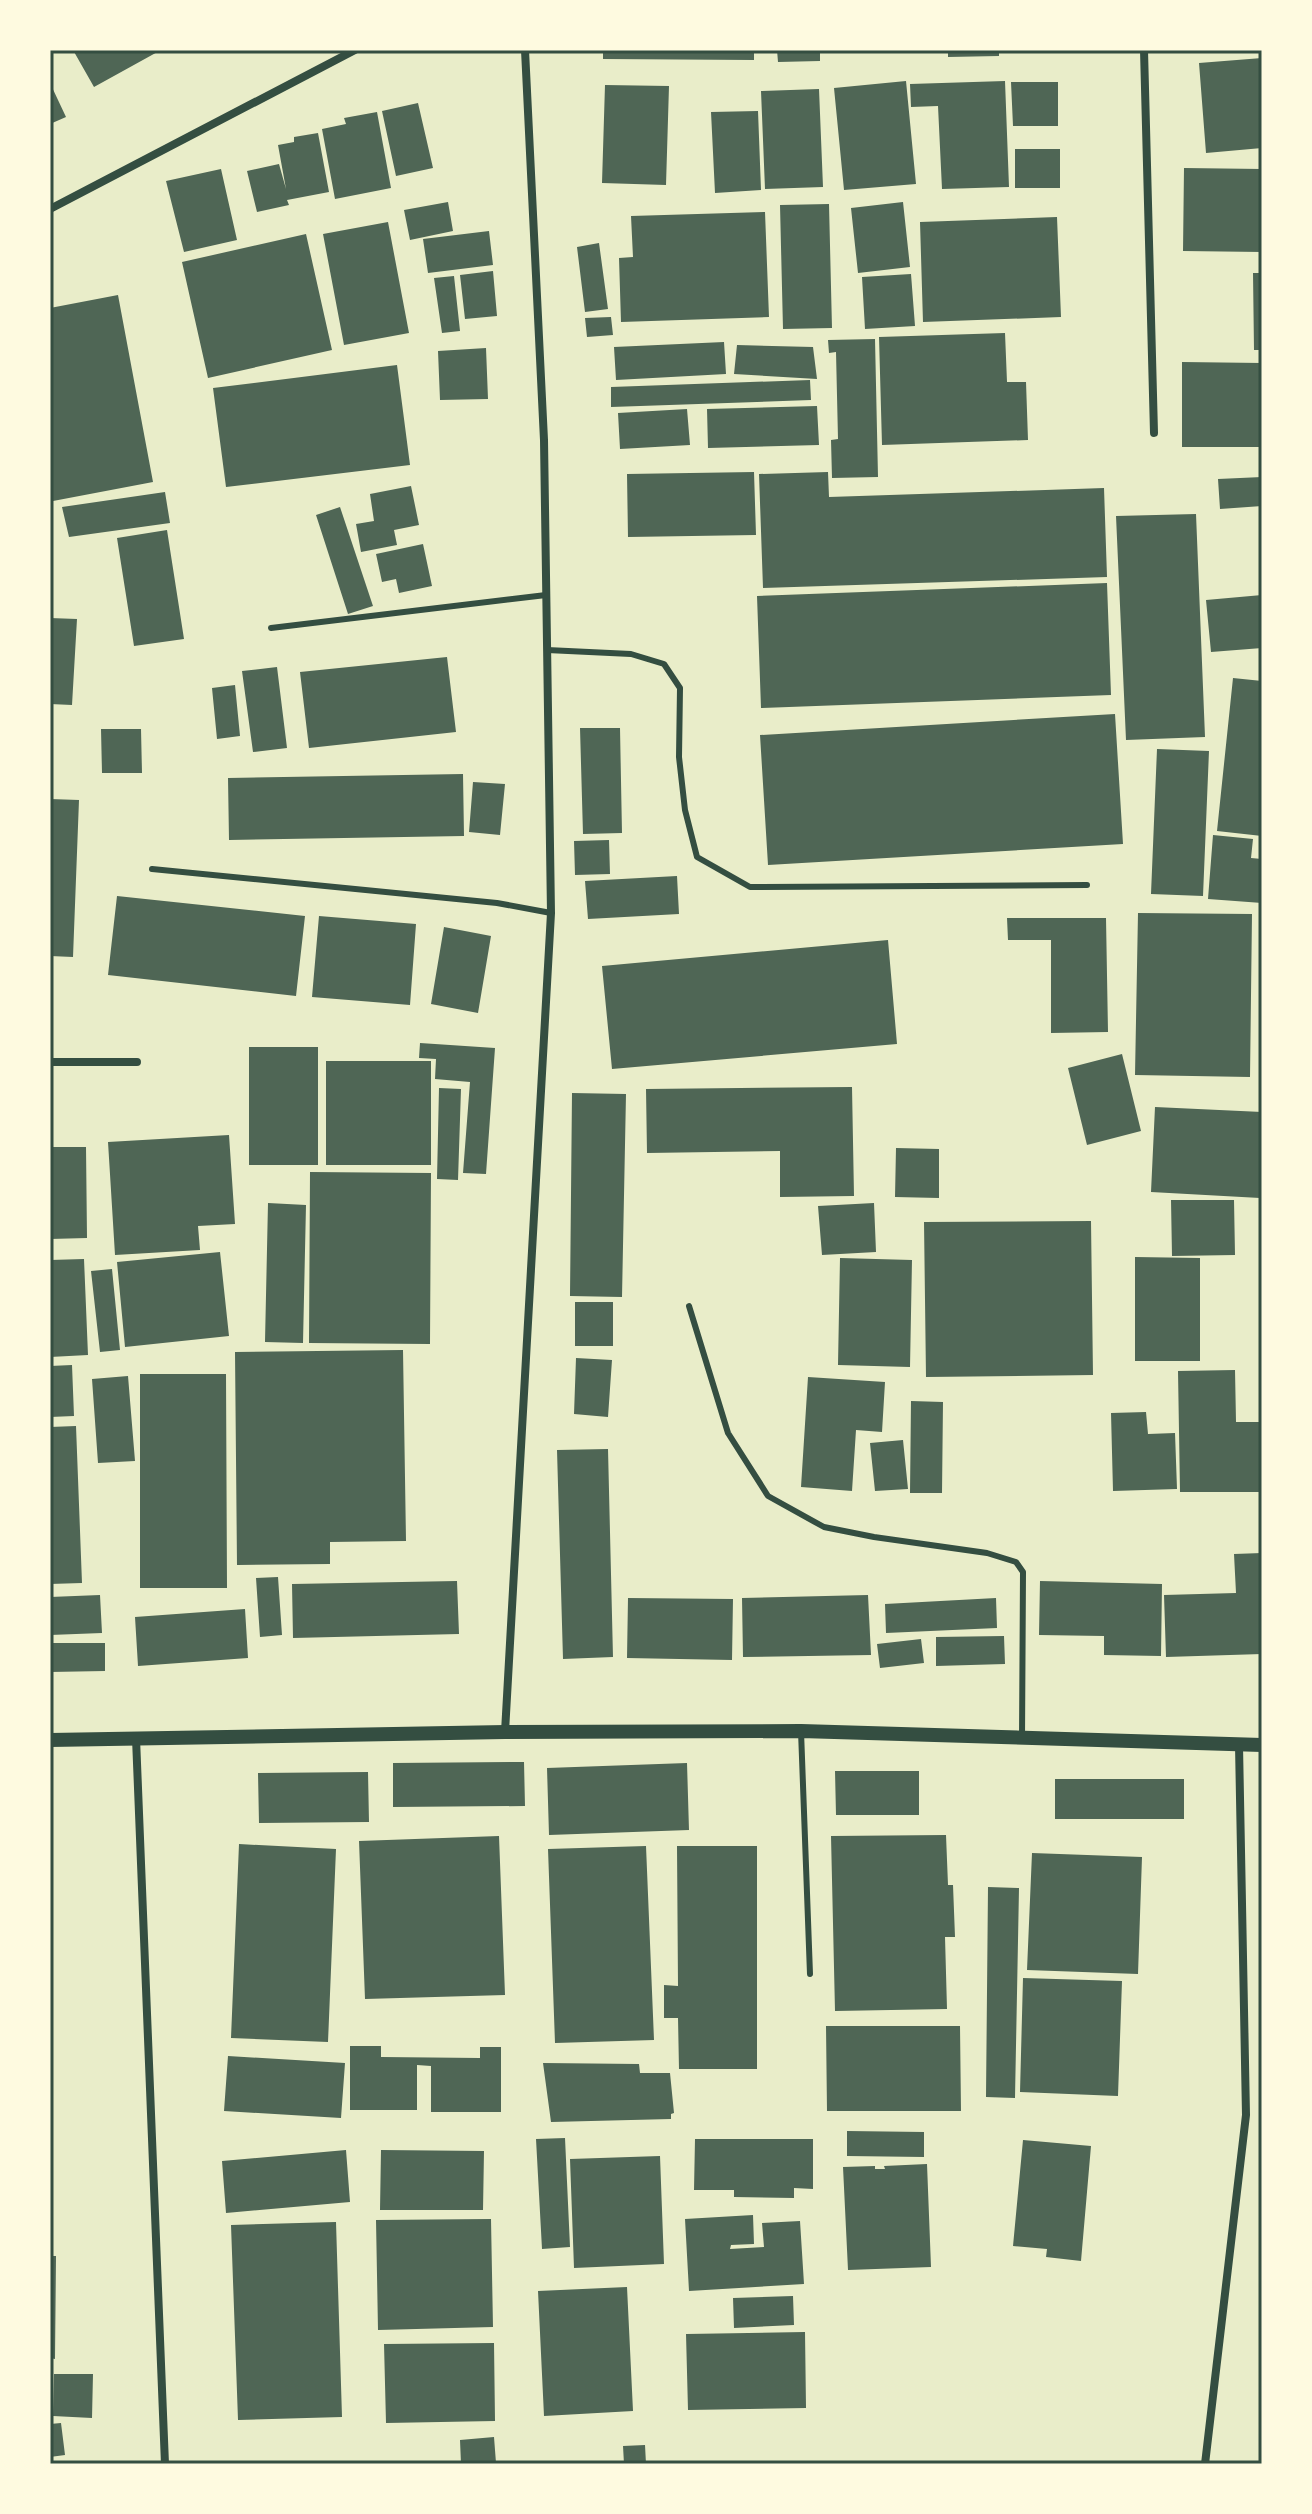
<svg xmlns="http://www.w3.org/2000/svg" width="1312" height="2514" font-family="Bitter,serif">
<style>
.building{fill:#4f6655}
.lines{fill:none;stroke-linecap:round;stroke-linejoin:round}
.service{stroke:#344e41;stroke-width:6}
.minor{stroke:#344e41;stroke-width:8}
.tertiary{stroke:#344e41;stroke-width:14}
.neatline{fill:none;stroke:#344e41;stroke-width:3}
</style>
<rect width="100%" height="100%" fill="#e9edc9"/>
<path class="building" d="M 73,50 L 161,50 L 94,87 Z
M 603,50 L 754,50 L 754,60 L 603,59 Z
M 777,50 L 820,50 L 820,61 L 778,62 Z
M 948,50 L 999,50 L 999,56 L 948,57 Z
M 1262,58 L 1262,148 L 1206,153 L 1199,63 Z
M 906,81 L 916,184 L 844,190 L 834,88 Z
M 1005,81 L 1009,187 L 942,189 L 938,106 L 911,107 L 910,84 Z
M 1011,82 L 1058,82 L 1058,126 L 1013,126 Z
M 50,83 L 66,117 L 50,124 Z
M 605,85 L 669,86 L 666,185 L 602,183 Z
M 819,89 L 823,187 L 765,189 L 761,91 Z
M 418,103 L 433,168 L 396,176 L 382,111 Z
M 758,111 L 761,190 L 715,193 L 711,112 Z
M 377,112 L 391,188 L 335,199 L 322,129 L 346,124 L 344,118 Z
M 318,133 L 329,192 L 287,200 L 289,205 L 257,212 L 247,171 L 279,164 L 286,189 L 278,145 L 294,142 L 294,137 Z
M 1015,149 L 1060,149 L 1060,188 L 1015,188 Z
M 1184,168 L 1262,169 L 1262,252 L 1183,251 Z
M 221,169 L 237,240 L 184,252 L 166,181 Z
M 448,202 L 453,231 L 410,240 L 404,210 Z
M 903,202 L 910,267 L 858,273 L 851,208 Z
M 829,204 L 832,328 L 783,329 L 780,205 Z
M 765,212 L 769,317 L 621,322 L 619,258 L 633,257 L 631,216 Z
M 1057,217 L 1061,317 L 923,322 L 920,222 Z
M 388,222 L 409,333 L 344,345 L 323,234 Z
M 489,231 L 493,265 L 428,273 L 423,239 Z
M 306,234 L 332,350 L 208,378 L 182,262 Z
M 599,243 L 608,309 L 585,312 L 577,247 Z
M 493,271 L 497,316 L 465,319 L 460,275 Z
M 1253,273 L 1262,273 L 1262,350 L 1254,350 Z
M 911,274 L 915,326 L 865,329 L 862,277 Z
M 454,276 L 460,331 L 442,333 L 434,278 Z
M 118,295 L 153,482 L 53,501 L 50,483 L 50,308 Z
M 611,317 L 613,335 L 587,337 L 585,318 Z
M 1005,333 L 1007,382 L 1026,382 L 1028,440 L 882,445 L 879,337 Z
M 875,339 L 878,477 L 832,478 L 831,440 L 838,439 L 836,352 L 829,353 L 828,340 Z
M 724,342 L 726,374 L 616,380 L 614,347 Z
M 737,345 L 813,347 L 817,379 L 734,374 Z
M 486,348 L 488,399 L 440,400 L 438,351 Z
M 1182,362 L 1262,363 L 1262,447 L 1182,447 Z
M 397,365 L 410,465 L 226,487 L 213,388 Z
M 810,380 L 811,400 L 611,407 L 611,387 Z
M 817,406 L 819,445 L 708,448 L 707,409 Z
M 687,409 L 690,445 L 620,449 L 618,413 Z
M 754,472 L 756,535 L 628,537 L 627,474 Z
M 828,472 L 829,497 L 1104,488 L 1107,577 L 763,588 L 759,474 Z
M 1262,477 L 1262,506 L 1220,509 L 1218,479 Z
M 411,486 L 419,525 L 394,530 L 397,545 L 361,552 L 356,524 L 374,521 L 370,494 Z
M 165,492 L 170,523 L 69,537 L 62,507 Z
M 340,507 L 373,606 L 348,614 L 316,515 Z
M 1196,514 L 1205,737 L 1126,740 L 1116,516 Z
M 167,530 L 184,639 L 134,646 L 117,538 Z
M 423,544 L 432,586 L 399,593 L 396,579 L 382,582 L 376,554 Z
M 1107,583 L 1111,695 L 761,708 L 757,596 Z
M 1262,595 L 1262,648 L 1211,652 L 1206,600 Z
M 50,618 L 77,619 L 72,705 L 50,704 Z
M 447,657 L 456,732 L 309,748 L 300,672 Z
M 277,667 L 287,748 L 253,752 L 242,671 Z
M 1233,678 L 1262,681 L 1262,836 L 1217,831 Z
M 235,685 L 240,736 L 217,739 L 212,688 Z
M 1115,714 L 1123,844 L 768,865 L 760,735 Z
M 580,728 L 620,728 L 622,833 L 583,834 Z
M 101,729 L 141,729 L 142,773 L 102,773 Z
M 1157,749 L 1209,751 L 1203,896 L 1151,894 Z
M 463,774 L 464,836 L 229,840 L 228,778 Z
M 473,782 L 505,784 L 500,835 L 469,832 Z
M 50,799 L 79,800 L 73,957 L 50,956 Z
M 1213,835 L 1253,839 L 1251,858 L 1262,859 L 1262,903 L 1208,899 Z
M 609,840 L 610,874 L 575,875 L 574,841 Z
M 677,876 L 679,914 L 588,919 L 585,881 Z
M 117,896 L 305,916 L 296,996 L 108,975 Z
M 1138,913 L 1252,914 L 1250,1077 L 1135,1075 Z
M 319,916 L 416,924 L 410,1005 L 312,997 Z
M 1007,918 L 1106,918 L 1108,1032 L 1051,1033 L 1051,940 L 1008,940 Z
M 444,927 L 491,936 L 478,1013 L 431,1004 Z
M 888,940 L 897,1044 L 612,1069 L 602,966 Z
M 420,1043 L 495,1048 L 486,1174 L 463,1173 L 470,1082 L 435,1079 L 436,1059 L 419,1058 Z
M 249,1047 L 318,1047 L 318,1165 L 249,1165 Z
M 1122,1054 L 1141,1131 L 1087,1145 L 1068,1068 Z
M 326,1061 L 431,1061 L 431,1165 L 326,1165 Z
M 852,1087 L 854,1196 L 780,1197 L 780,1151 L 647,1153 L 646,1089 Z
M 439,1088 L 461,1089 L 458,1180 L 437,1179 Z
M 572,1093 L 626,1094 L 622,1297 L 570,1296 Z
M 1155,1107 L 1262,1112 L 1260,1198 L 1151,1192 Z
M 229,1135 L 235,1224 L 198,1226 L 200,1250 L 115,1255 L 108,1142 Z
M 50,1147 L 86,1147 L 87,1238 L 50,1239 Z
M 896,1148 L 939,1149 L 939,1198 L 895,1197 Z
M 310,1172 L 431,1173 L 430,1344 L 309,1343 Z
M 1171,1200 L 1234,1200 L 1235,1255 L 1172,1256 Z
M 268,1203 L 306,1205 L 303,1343 L 265,1342 Z
M 874,1203 L 876,1252 L 822,1255 L 818,1206 Z
M 1091,1221 L 1093,1375 L 926,1377 L 924,1222 Z
M 220,1252 L 229,1336 L 125,1347 L 117,1262 Z
M 1135,1257 L 1200,1258 L 1200,1361 L 1135,1361 Z
M 840,1258 L 912,1260 L 910,1367 L 838,1365 Z
M 84,1259 L 88,1355 L 50,1357 L 50,1260 Z
M 112,1269 L 120,1350 L 100,1352 L 91,1271 Z
M 575,1302 L 613,1302 L 613,1346 L 575,1346 Z
M 403,1350 L 406,1541 L 330,1542 L 330,1564 L 237,1565 L 235,1352 Z
M 576,1358 L 612,1360 L 608,1417 L 574,1414 Z
M 72,1365 L 74,1416 L 50,1417 L 50,1366 Z
M 1235,1370 L 1236,1422 L 1262,1422 L 1262,1492 L 1180,1492 L 1178,1371 Z
M 140,1374 L 226,1374 L 227,1588 L 140,1588 Z
M 128,1376 L 135,1461 L 98,1463 L 92,1379 Z
M 808,1377 L 885,1382 L 882,1432 L 856,1430 L 852,1491 L 801,1487 Z
M 911,1401 L 943,1402 L 942,1493 L 910,1493 Z
M 1146,1412 L 1148,1434 L 1175,1433 L 1177,1489 L 1113,1491 L 1111,1413 Z
M 76,1426 L 82,1583 L 50,1584 L 50,1427 Z
M 903,1440 L 908,1489 L 875,1491 L 870,1443 Z
M 608,1449 L 613,1657 L 563,1659 L 557,1450 Z
M 1262,1553 L 1262,1654 L 1166,1657 L 1164,1595 L 1236,1593 L 1234,1554 Z
M 278,1577 L 282,1635 L 260,1637 L 256,1578 Z
M 457,1581 L 459,1634 L 293,1638 L 292,1584 Z
M 1040,1581 L 1162,1584 L 1161,1656 L 1104,1655 L 1104,1636 L 1039,1635 Z
M 100,1595 L 102,1633 L 50,1635 L 50,1597 Z
M 868,1595 L 871,1655 L 743,1657 L 742,1598 Z
M 628,1598 L 733,1599 L 732,1660 L 627,1658 Z
M 996,1598 L 997,1628 L 886,1633 L 885,1604 Z
M 245,1609 L 248,1658 L 138,1666 L 135,1617 Z
M 1004,1636 L 1005,1664 L 936,1666 L 936,1637 Z
M 921,1639 L 924,1663 L 880,1668 L 877,1644 Z
M 50,1643 L 105,1643 L 105,1671 L 50,1672 Z
M 524,1762 L 525,1806 L 393,1807 L 393,1763 Z
M 687,1763 L 689,1830 L 549,1835 L 547,1768 Z
M 835,1771 L 919,1771 L 919,1815 L 836,1815 Z
M 368,1772 L 369,1822 L 259,1823 L 258,1773 Z
M 1055,1779 L 1184,1779 L 1184,1819 L 1055,1819 Z
M 946,1835 L 948,1885 L 953,1885 L 955,1937 L 945,1937 L 947,2009 L 835,2011 L 831,1836 Z
M 499,1836 L 505,1995 L 365,1999 L 359,1841 Z
M 239,1844 L 336,1849 L 328,2042 L 231,2038 Z
M 646,1846 L 654,2040 L 555,2043 L 548,1849 Z
M 677,1846 L 757,1846 L 757,2069 L 679,2069 L 678,2018 L 664,2018 L 664,1985 L 678,1986 Z
M 1032,1853 L 1142,1857 L 1138,1974 L 1027,1970 Z
M 988,1887 L 1019,1888 L 1015,2098 L 986,2097 Z
M 1023,1978 L 1122,1981 L 1118,2096 L 1020,2092 Z
M 826,2026 L 960,2026 L 961,2111 L 827,2111 Z
M 350,2046 L 381,2046 L 381,2057 L 480,2058 L 480,2047 L 501,2047 L 501,2112 L 431,2112 L 431,2066 L 417,2065 L 417,2110 L 350,2110 Z
M 228,2056 L 345,2063 L 341,2118 L 224,2111 Z
M 543,2063 L 639,2064 L 640,2073 L 670,2073 L 674,2113 L 671,2114 L 671,2119 L 551,2122 Z
M 847,2131 L 924,2132 L 924,2157 L 847,2156 Z
M 565,2138 L 570,2247 L 542,2249 L 536,2139 Z
M 695,2139 L 813,2139 L 813,2189 L 794,2188 L 794,2198 L 734,2197 L 734,2190 L 694,2190 Z
M 1023,2140 L 1091,2146 L 1081,2261 L 1046,2257 L 1047,2249 L 1013,2246 Z
M 346,2150 L 350,2202 L 226,2213 L 222,2161 Z
M 381,2150 L 484,2151 L 483,2210 L 380,2210 Z
M 660,2156 L 664,2264 L 574,2268 L 570,2159 Z
M 927,2164 L 931,2267 L 848,2270 L 843,2167 L 875,2166 L 875,2169 L 885,2169 L 884,2166 Z
M 753,2215 L 754,2244 L 731,2245 L 730,2249 L 764,2247 L 762,2223 L 800,2221 L 804,2284 L 689,2291 L 685,2219 Z
M 491,2219 L 493,2327 L 378,2330 L 376,2220 Z
M 336,2222 L 342,2417 L 238,2420 L 231,2225 Z
M 50,2256 L 56,2256 L 55,2359 L 50,2358 Z
M 627,2287 L 633,2411 L 544,2416 L 538,2291 Z
M 793,2296 L 794,2325 L 734,2328 L 733,2298 Z
M 805,2332 L 806,2408 L 688,2410 L 686,2334 Z
M 494,2343 L 495,2421 L 386,2423 L 384,2344 Z
M 54,2374 L 93,2374 L 92,2418 L 53,2416 Z
M 61,2423 L 65,2455 L 50,2457 L 50,2424 Z
M 494,2437 L 496,2463 L 461,2464 L 460,2440 Z
M 645,2445 L 646,2464 L 624,2464 L 623,2446 Z"/>
<g class="lines">
<path class="service" d="M 271,628 L 546,595
M 547,650 L 631,654 L 664,664 L 680,688 L 679,757 L 685,810 L 697,857 L 750,887 L 1087,885
M 152,869 L 497,903 L 551,913
M 689,1306 L 728,1433 L 768,1496 L 824,1527 L 874,1537 L 987,1553 L 1016,1562 L 1023,1572 L 1022,1738
M 801,1731 L 810,1974"/>
<path class="minor" d="M 1144,50 L 1154,433
M 50,209 L 355,50
M 50,1062 L 137,1062
M 505,1732 L 551,913 L 544,440 L 525,50
M 136,1738 L 165,2464
M 1205,2464 L 1246,2115 L 1239,1745"/>
<path class="tertiary" d="M 50,1740 L 505,1732 L 801,1731 L 1262,1745"/>
</g>
<rect width="1312" height="2514" fill="none" stroke="#fefae0" stroke-width="104"/>
<rect x="52" y="52" width="1208" height="2410" class="neatline"/>
</svg>
